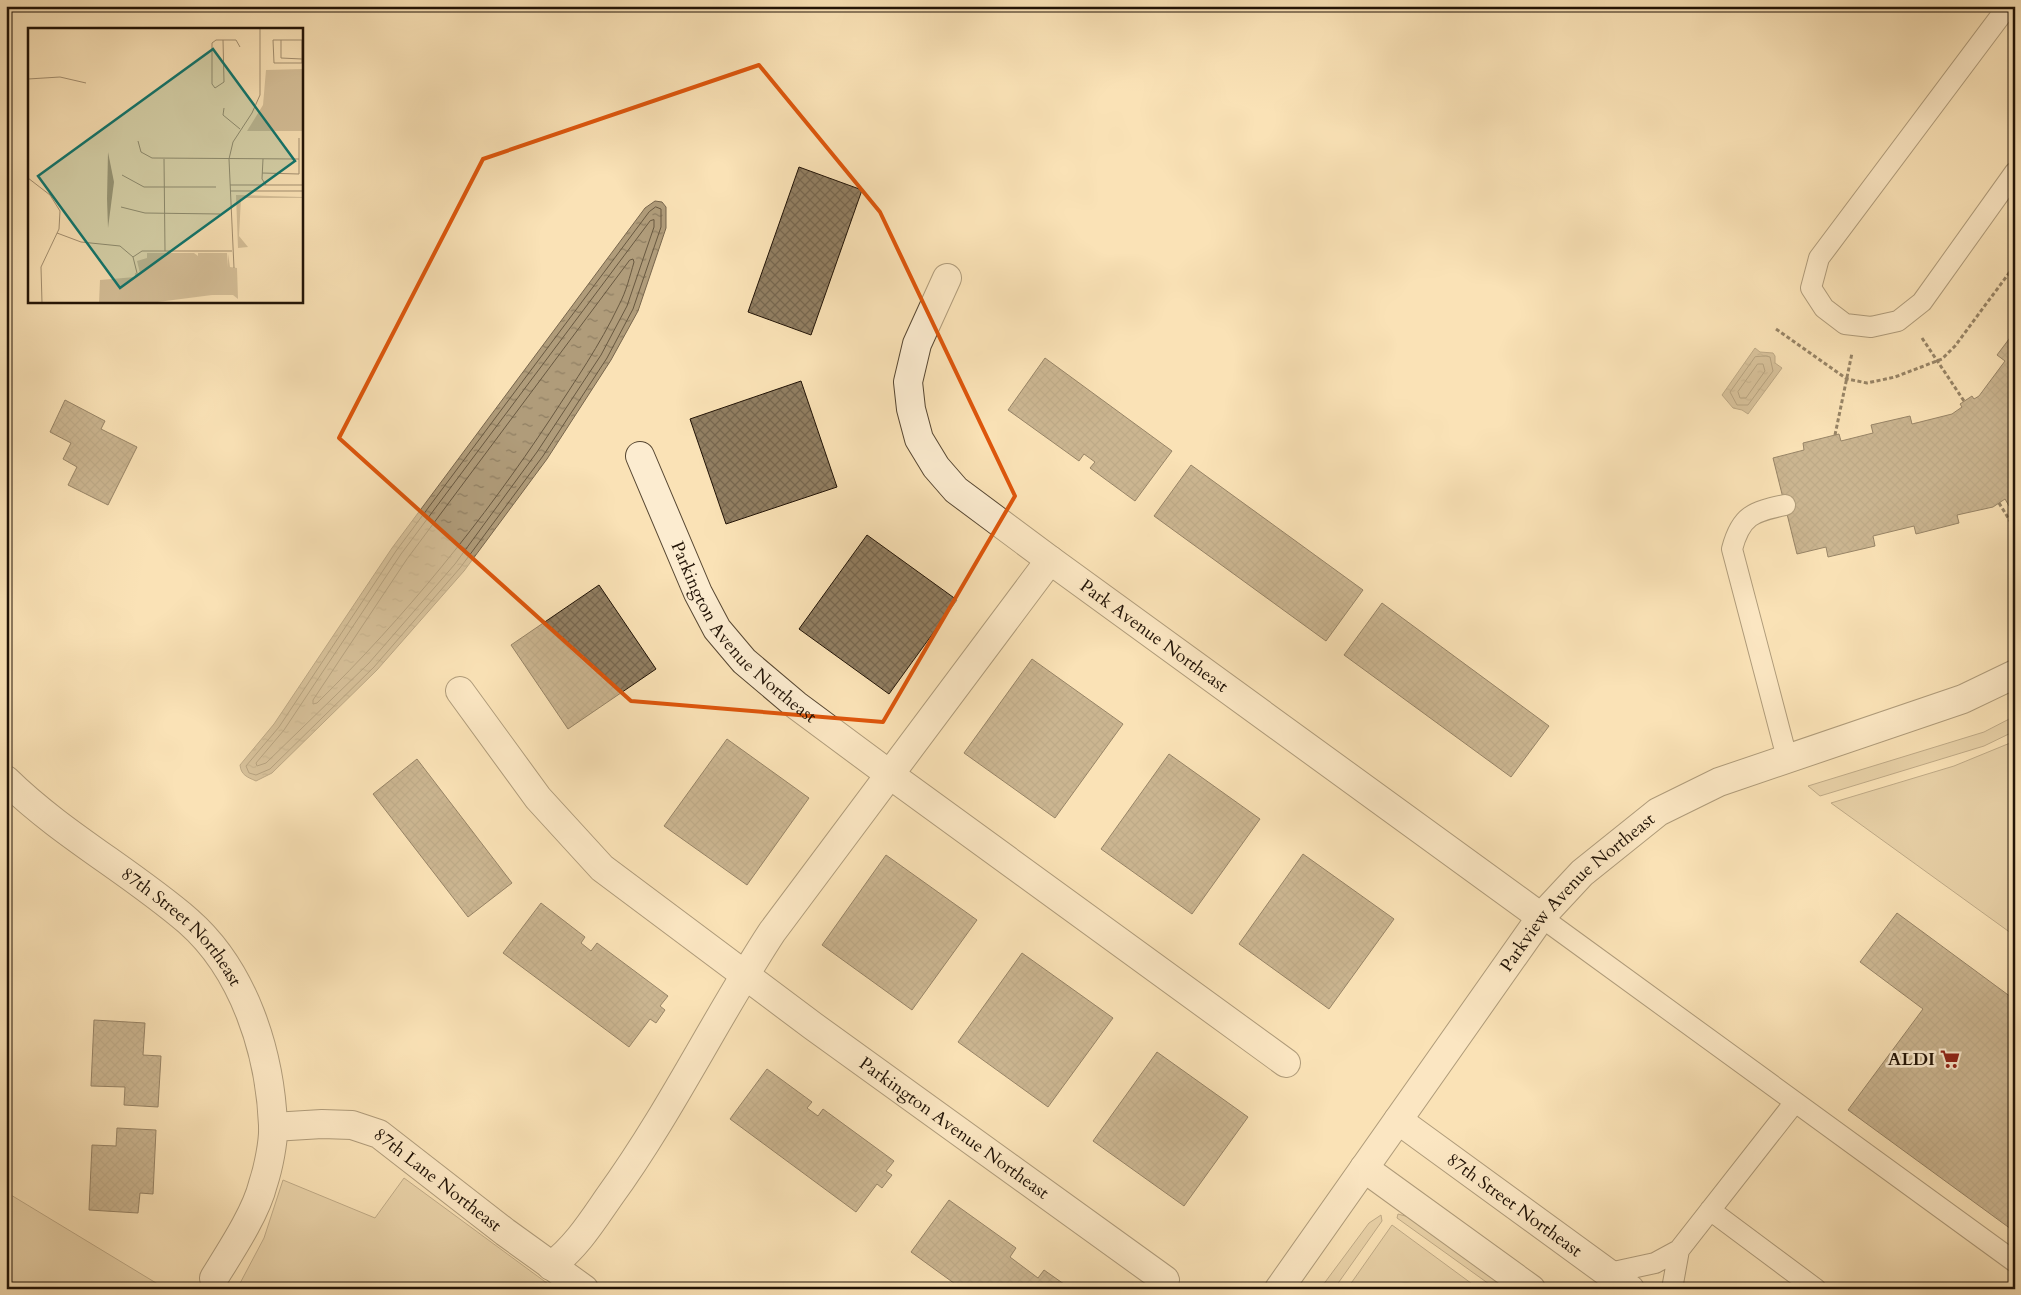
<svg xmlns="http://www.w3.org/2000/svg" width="2021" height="1295" font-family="Cardo,serif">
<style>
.green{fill:#d5bf98;stroke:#7b694f}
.water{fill:url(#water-ripples);stroke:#77654c}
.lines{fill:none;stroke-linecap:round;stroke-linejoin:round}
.shore{stroke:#685840;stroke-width:1}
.building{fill:url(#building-cross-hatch);stroke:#211306}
.service-casing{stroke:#574732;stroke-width:22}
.minor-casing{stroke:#574732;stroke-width:30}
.path{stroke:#211306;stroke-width:3;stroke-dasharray:4 2.5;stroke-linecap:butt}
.service{stroke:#fcecd0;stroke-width:20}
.minor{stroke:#fcecd0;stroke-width:28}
.marked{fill:none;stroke:#de560c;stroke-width:4;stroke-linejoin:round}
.labels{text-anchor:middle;stroke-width:5;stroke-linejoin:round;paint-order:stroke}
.street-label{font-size:18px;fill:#211306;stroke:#fcecd0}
.poi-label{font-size:18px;font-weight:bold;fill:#211306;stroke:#fcecd0;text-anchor:end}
.inset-road{fill:none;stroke:#a38f70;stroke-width:1}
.view{fill:#0f766e;fill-opacity:0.15;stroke:#0f766e;stroke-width:2.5}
.inset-edge{fill:none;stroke:#211306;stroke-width:2.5}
</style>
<defs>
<pattern id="water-ripples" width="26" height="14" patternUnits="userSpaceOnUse" patternTransform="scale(1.25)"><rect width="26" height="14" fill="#b09c7a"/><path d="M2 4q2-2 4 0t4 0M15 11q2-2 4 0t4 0" fill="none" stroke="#8f7e62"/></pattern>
<pattern id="building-cross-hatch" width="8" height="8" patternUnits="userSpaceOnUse" patternTransform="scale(1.25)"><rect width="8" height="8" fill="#927f62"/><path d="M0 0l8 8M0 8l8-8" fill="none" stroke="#77674f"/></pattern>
</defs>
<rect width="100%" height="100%" fill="#fae2b6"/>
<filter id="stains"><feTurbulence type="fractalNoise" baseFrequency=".004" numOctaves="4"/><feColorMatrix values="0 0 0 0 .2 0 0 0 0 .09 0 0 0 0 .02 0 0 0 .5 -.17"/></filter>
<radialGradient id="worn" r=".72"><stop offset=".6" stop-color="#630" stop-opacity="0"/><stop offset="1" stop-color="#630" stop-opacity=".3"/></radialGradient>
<path class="green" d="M 2015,716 L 2015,731 L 1984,746 L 1820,796 L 1808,786 L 1984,732 Z
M 2015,741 L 2015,936 L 1831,803 L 1954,766 Z
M 404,1178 L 555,1289 L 237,1289 L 264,1238 L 283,1180 L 375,1218 Z
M 6,1192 L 166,1289 L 6,1289 Z
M 1398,1214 L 1416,1219 L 1513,1289 L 1496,1289 L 1397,1218 Z
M 1381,1215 L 1382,1221 L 1334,1289 L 1320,1289 L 1369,1223 Z
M 1392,1225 L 1479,1289 C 1464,1289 1447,1291 1432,1289 C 1417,1286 1404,1277 1391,1289 L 1347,1289 Z"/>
<path class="water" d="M 655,201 L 662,202 L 666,207 L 666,228 L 638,311 L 611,360 L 547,459 L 464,571 L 377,670 L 272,773 L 256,781 C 247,777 241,775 240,765 L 274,724 L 392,548 L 645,208 Z
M 1755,348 L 1760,352 L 1773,353 L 1775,356 L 1775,363 L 1782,368 L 1748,414 L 1742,410 L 1733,408 L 1722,395 Z"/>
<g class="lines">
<path class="shore" d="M 656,207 L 661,209 L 661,227 L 633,309 L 607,358 L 543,456 L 460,568 L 374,667 L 270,769 L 256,775 L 249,773 L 246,766 L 279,727 L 396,551 L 649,212 Z
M 654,220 L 654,227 L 627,306 L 601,355 L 537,452 L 455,564 L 369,663 L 266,763 L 257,766 L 256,763 L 284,730 L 401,554 L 650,221 Z
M 630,260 L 633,259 L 634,262 C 630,276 626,292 619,305 C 600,345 575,381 551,418 C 483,521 405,617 317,703 L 313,704 L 313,700 L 407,559 Z
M 1766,356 L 1770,357 L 1773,371 L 1748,405 L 1737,405 L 1730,392 L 1755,357 Z
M 1758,364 L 1763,364 L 1765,371 L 1746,398 L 1740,398 L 1738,392 Z"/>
</g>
<path class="building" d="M 799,167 L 862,190 L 811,335 L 748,312 Z
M 2015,331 L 2015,502 L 2009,506 L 2005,499 L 1993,507 L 1957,515 L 1959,523 L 1916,534 L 1914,526 L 1873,536 L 1875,546 L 1828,557 L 1826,547 L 1797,554 L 1773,458 L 1804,450 L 1803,443 L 1839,434 L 1841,441 L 1873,433 L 1871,425 L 1910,416 L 1912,424 L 1952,414 L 1962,407 L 1960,404 L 1972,396 L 1974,399 L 1979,396 L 2005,361 L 1997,355 Z
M 1045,358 L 1172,451 L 1135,501 L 1090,468 L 1095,462 L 1084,454 L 1079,461 L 1008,410 Z
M 801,381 L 837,487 L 726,524 L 690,419 Z
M 65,400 L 105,421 L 101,429 L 137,447 L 108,505 L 68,485 L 77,467 L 63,459 L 71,443 L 50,432 Z
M 1191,465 L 1363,590 L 1326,641 L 1154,516 Z
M 867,535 L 957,600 L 889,694 L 799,629 Z
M 599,585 L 656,669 L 568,729 L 511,645 Z
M 1382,603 L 1549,726 L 1511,777 L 1344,655 Z
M 1032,659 L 1123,724 L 1055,818 L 964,753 Z
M 727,739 L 809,798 L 747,885 L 664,826 Z
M 1169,754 L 1260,819 L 1192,914 L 1101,849 Z
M 417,759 L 512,883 L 468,917 L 373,794 Z
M 1303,854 L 1394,919 L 1329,1009 L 1239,944 Z
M 886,855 L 977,920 L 912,1010 L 822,945 Z
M 541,903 L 585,937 L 581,943 L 591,951 L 597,943 L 668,996 L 660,1006 L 665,1010 L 656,1023 L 650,1019 L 629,1047 L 503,953 Z
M 1897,913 L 2015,1000 L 2015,1232 L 1848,1110 L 1923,1009 L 1860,962 Z
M 1022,953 L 1113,1018 L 1048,1107 L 958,1042 Z
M 94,1020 L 145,1023 L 143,1055 L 161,1056 L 158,1107 L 124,1105 L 125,1087 L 91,1086 Z
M 1157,1052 L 1248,1117 L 1184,1206 L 1093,1141 Z
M 767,1069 L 812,1102 L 807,1108 L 818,1116 L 823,1109 L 894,1161 L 886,1171 L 892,1175 L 882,1188 L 877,1184 L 856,1212 L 730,1119 Z
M 117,1128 L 156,1130 L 153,1194 L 140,1193 L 138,1213 L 89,1210 L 92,1145 L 116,1146 Z
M 949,1200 L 1016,1248 L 1010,1257 L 1038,1278 L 1044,1270 L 1071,1289 L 962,1289 L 911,1252 Z"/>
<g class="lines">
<defs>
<path id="service" d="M 2008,6 L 1819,258 L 1811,288 L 1824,308 L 1845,324 L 1871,327 L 1898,321 L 1922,302 L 2015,172
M 1785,505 C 1753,512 1741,515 1732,549 L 1787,758
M 1541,917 L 2015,1262
M 1710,1210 L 1816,1289
M 1609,1273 L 1655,1263 L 1679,1250 L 1795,1102
M 1672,1289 L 1679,1250"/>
<g id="minor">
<path id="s1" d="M 947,278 L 917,344 L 908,382 L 911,409 L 919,439 L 936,467 L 956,490 L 1050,560 L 1541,917"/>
<path id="s2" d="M 640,456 L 698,593 L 717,629 L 744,661 L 796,705 L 889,774 L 1286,1063"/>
<path id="s3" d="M 460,691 L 538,798 L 602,868 L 813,1026 L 1165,1280"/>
<path id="s4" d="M 6,780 C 61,834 130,871 188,921 C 244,970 270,1052 273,1125 C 274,1141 268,1169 263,1184 C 256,1213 230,1252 214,1278"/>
<path id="s5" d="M 1398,1120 L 1630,1289"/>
<path id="s6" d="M 273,1127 L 322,1124 L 352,1125 L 379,1134 L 505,1232 L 584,1289"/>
<path d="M 1364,1168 L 1531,1289"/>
<path d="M 551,1266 C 576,1247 591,1223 609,1197 C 670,1113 715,1019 772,932 L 1050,560"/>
<path id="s7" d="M 1279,1289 L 1541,917 L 1582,873 L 1658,812 L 1719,782 L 1963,699 L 2015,674"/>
</g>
</defs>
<use href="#service" class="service-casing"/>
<use href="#minor" class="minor-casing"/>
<path class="path" d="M 1776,329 L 1847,379 L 1867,383 L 1895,377 L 1942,359 L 1955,346 L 2015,265
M 1922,338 L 1964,401
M 1835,435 L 1852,353
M 1999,503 L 2015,529"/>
<use href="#service" class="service"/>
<use href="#minor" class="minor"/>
</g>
<path d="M0 0H2021V1295H0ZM 759,65 L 880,212 L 1015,496 L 883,722 L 631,701 L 339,438 L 483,159 Z" fill="#fae2b6" fill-opacity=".55" fill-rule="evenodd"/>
<path class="marked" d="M 759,65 L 880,212 L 1015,496 L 883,722 L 631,701 L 339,438 L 483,159 Z"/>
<defs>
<symbol id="supermarket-bare" viewBox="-9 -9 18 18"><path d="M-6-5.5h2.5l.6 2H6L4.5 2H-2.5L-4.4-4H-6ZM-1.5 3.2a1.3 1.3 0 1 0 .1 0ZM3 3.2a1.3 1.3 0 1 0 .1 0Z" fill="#8f2418" stroke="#fcecd0" stroke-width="2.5" paint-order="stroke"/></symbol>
</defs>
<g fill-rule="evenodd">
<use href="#supermarket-bare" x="1936" y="1045" width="28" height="28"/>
</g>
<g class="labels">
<g class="street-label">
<text dy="6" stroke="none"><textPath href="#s2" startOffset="208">Parkington Avenue Northeast</textPath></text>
<text dy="6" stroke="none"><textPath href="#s1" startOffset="479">Park Avenue Northeast</textPath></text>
<text dy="6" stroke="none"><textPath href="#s7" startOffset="498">Parkview Avenue Northeast</textPath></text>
<text dy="6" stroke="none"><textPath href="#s4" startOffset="230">87th Street Northeast</textPath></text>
<text dy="6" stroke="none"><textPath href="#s3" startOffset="665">Parkington Avenue Northeast</textPath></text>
<text dy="6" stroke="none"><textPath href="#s6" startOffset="182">87th Lane Northeast</textPath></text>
<text dy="6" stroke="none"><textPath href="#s5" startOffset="144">87th Street Northeast</textPath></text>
</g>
<g class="poi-label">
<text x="1935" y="1065">ALDI</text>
</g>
</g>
<g transform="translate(28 28)">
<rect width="275" height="275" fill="#fae2b6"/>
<path d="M 275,41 L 275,103 L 219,103 L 235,77 L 238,42 ZM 208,167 L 275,169 L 275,170 L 213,170 L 211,208 L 220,219 L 210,220 ZM 119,225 L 166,225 L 170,228 L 170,225 L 199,225 L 200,239 L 200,226 L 202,239 L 209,240 L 210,271 L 205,267 L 184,267 L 122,275 L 71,275 L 72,252 L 107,249 L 107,245 L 112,245 L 109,233 L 119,230 Z" fill="#d5bf98"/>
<path d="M 80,124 L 86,154 L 80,200 L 79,171 Z" fill="#b09c7a"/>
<path class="inset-road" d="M 195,12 L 196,54 L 187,60 L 184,56 L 184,15 L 188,12 L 208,12 L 212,19M 245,12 L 274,12 L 274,35 L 246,35 ZM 253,12 L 253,30 L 274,31M 0,51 L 32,49 L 58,55M 196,80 L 195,87 L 212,101M 110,113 L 113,124 L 124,130 L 271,131 L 271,110M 136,131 L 137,223M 235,131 L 234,151 L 238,157M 234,145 L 271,146 L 271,131M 94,147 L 116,159 L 188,159M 0,150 L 22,167 L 32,183 L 31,201 L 13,239 L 14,275M 202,157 L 275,157M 202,163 L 275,163M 93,179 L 117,185 L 192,186M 29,205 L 53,214 L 92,218 L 105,229 L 109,245M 105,229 L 114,223 L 204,223M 206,240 L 201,131 L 205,114 L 224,85 L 232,67 L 232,0"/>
<path class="view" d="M 185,21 L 267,133 L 92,260 L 10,148 Z"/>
<rect width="275" height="275" class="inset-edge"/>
</g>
<rect width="2021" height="1295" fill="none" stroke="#fae2b6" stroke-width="25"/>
<rect x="8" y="8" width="2006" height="1280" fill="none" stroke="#211306" stroke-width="2.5"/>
<rect x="12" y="12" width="1996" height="1270" fill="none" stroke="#211306"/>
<rect width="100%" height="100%" filter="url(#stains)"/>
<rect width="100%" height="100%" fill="url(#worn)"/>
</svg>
